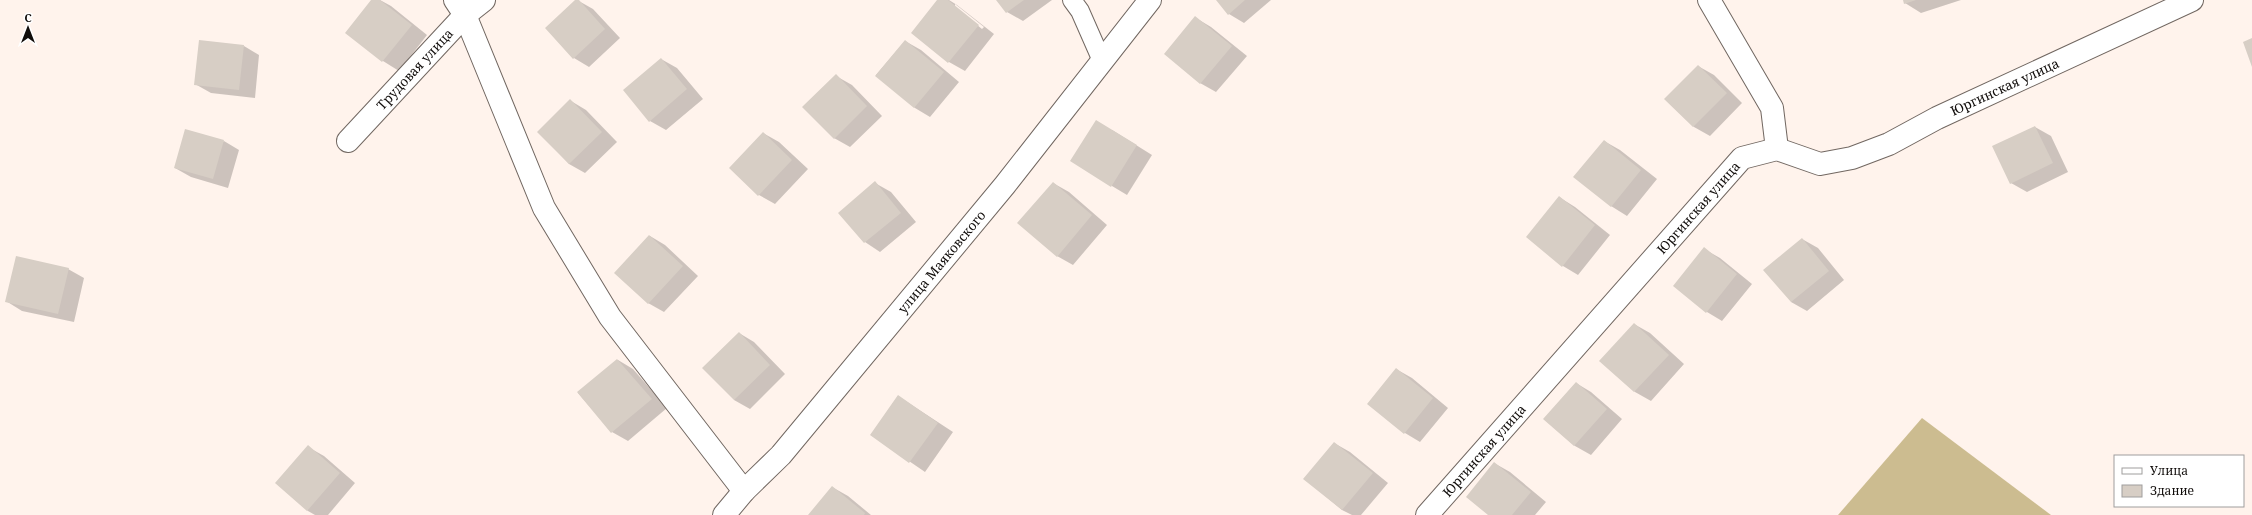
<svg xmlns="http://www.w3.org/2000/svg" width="2252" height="515" font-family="'Noto Serif',serif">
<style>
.forest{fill:#ccbc90}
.shadow{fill:#0003;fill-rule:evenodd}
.building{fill:#d7cec5}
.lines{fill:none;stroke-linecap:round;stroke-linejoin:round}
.service-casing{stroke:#716761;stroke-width:20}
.minor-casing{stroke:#716761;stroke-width:24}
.service{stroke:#fff;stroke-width:18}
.minor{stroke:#fff;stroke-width:22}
.labels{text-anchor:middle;stroke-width:3;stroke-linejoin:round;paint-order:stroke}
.street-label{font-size:13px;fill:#100c0a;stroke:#fff}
</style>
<rect width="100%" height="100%" fill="#fff3ec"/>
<path class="forest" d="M 1922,418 L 2051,515 L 1838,515 Z"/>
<path class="shadow" d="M 373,0 L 380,0 L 391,6 L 427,35 L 399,71 L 383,61 L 346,33 Z
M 577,0 L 593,9 L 620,38 L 589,67 L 574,58 Z
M 938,0 L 949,0 L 957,5 L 994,34 L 965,71 L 949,62 L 912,33 ZM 955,4 L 984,27 L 982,29 L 955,7 Z
M 998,0 L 1052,0 L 1023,21 L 1007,12 Z
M 1217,0 L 1271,0 L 1244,23 L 1229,14 Z
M 1904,0 L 1961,0 L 1921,13 L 1905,3 Z
M 1196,18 L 1211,27 L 1247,56 L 1216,92 L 1200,83 Z
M 905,41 L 921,50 L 959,82 L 930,117 L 915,108 L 876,75 Z
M 244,46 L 259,55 L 255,98 L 211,93 L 195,84 Z
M 661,59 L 677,68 L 703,99 L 666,130 L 650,121 Z
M 1698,66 L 1714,75 L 1742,103 L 1710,136 L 1694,127 L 1665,99 Z
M 836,76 L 852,85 L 882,116 L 850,147 L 834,138 Z
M 571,101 L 586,110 L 617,142 L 585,173 L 569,164 L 539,132 Z
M 2035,127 L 2051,136 L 2068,172 L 2027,192 L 2011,183 Z
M 1112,130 L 1152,155 L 1127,195 L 1112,186 Z
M 763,133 L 779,142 L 808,169 L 775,204 L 759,195 Z
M 224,141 L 239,150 L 228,188 L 191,177 L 175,168 Z
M 1604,141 L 1620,150 L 1657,179 L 1627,216 L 1611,206 Z
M 875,183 L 891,192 L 916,222 L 880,252 L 865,242 Z
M 1053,183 L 1069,192 L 1107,225 L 1073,265 L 1057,256 Z
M 1559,197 L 1575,207 L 1610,235 L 1578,275 L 1563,266 Z
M 650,236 L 665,245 L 698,276 L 664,312 L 648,303 Z
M 1802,239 L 1818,248 L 1844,280 L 1807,311 L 1791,302 Z
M 1704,249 L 1720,258 L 1752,284 L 1722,321 L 1707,312 Z
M 68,269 L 84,278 L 74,322 L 22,311 L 6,301 Z
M 1634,324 L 1650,333 L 1684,364 L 1651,401 L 1635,392 L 1601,361 Z
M 739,333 L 754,342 L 785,374 L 750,409 L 734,400 Z
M 618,360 L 633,369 L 667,408 L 628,441 L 612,432 L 578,393 Z
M 1396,369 L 1412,378 L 1448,408 L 1420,442 L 1405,433 Z
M 1576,383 L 1591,392 L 1622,419 L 1591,455 L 1575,446 L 1544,419 Z
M 898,396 L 953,432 L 925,472 L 871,435 Z
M 1334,443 L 1350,452 L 1388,483 L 1361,515 L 1352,515 L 1342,510 L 1305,479 Z
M 308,447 L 324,456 L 355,483 L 328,515 L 315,515 L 308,511 L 276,483 Z
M 1494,463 L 1510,472 L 1546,502 L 1535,515 L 1489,515 Z
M 832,487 L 848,496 L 871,515 L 810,515 Z"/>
<path class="building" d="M 371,0 L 380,0 L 412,25 L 382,62 L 345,33 Z
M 575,0 L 579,0 L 605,29 L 573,59 L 545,28 Z
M 937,0 L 948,0 L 979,25 L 948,63 L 911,33 Z
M 996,0 L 1024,0 L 1006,13 Z
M 1216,0 L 1245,0 L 1228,15 Z
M 1903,0 L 1916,0 L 1904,4 Z
M 1195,16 L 1232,46 L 1200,84 L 1164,54 Z
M 2252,38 L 2252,67 L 2243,42 Z
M 199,40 L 244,45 L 239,90 L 194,85 Z
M 905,40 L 944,72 L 914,108 L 875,76 Z
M 661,58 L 687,89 L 649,122 L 623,90 Z
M 1698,65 L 1727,93 L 1693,127 L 1664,99 Z
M 836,74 L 867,106 L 834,139 L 802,107 Z
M 570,99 L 602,132 L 569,164 L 537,132 Z
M 1096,120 L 1137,145 L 1111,187 L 1070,161 Z
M 2035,126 L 2053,163 L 2010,184 L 1992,146 Z
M 185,129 L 224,140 L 213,179 L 174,168 Z
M 763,132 L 792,160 L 758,196 L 729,168 Z
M 1604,140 L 1641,170 L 1611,207 L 1573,177 Z
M 875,181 L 901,213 L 864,243 L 838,213 Z
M 1053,182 L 1092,215 L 1057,257 L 1017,223 Z
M 1559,196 L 1595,225 L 1562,267 L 1526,237 Z
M 649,235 L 683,266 L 648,304 L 614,273 Z
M 1802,238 L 1829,271 L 1791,302 L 1763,270 Z
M 1704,247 L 1737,274 L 1706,313 L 1673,286 Z
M 16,256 L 69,268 L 58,314 L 5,302 Z
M 1634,323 L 1669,355 L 1634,392 L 1599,361 Z
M 739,332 L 770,365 L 734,400 L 702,368 Z
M 617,359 L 652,399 L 611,433 L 577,392 Z
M 1396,368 L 1433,398 L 1404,434 L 1367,404 Z
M 1576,382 L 1607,409 L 1574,446 L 1543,419 Z
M 898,395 L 938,423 L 909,463 L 870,435 Z
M 1334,442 L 1373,473 L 1342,510 L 1303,479 Z
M 308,445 L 340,473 L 307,511 L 275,483 Z
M 1494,462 L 1531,492 L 1512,515 L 1488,515 L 1466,497 Z
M 832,486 L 865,513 L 864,515 L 808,515 Z"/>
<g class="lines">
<defs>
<path id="service" d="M 1072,0 L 1080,11 L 1102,61"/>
<g id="minor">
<path d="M 455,0 L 465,15 L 544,208 L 610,317 L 744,491"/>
<path d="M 1709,0 L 1772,108 L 1777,149"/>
<path id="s1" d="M 348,141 L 465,15 L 484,0"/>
<path id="s2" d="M 724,515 L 744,491 L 781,455 L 1005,185 L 1150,0"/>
<path id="s3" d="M 1427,515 L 1742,158 L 1777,149 L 1820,164 L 1852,158 L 1889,144 L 1937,118 L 2192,0"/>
</g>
</defs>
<use href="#service" class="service-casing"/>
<use href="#minor" class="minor-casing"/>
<use href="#service" class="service"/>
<use href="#minor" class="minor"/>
</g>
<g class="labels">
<g class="street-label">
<text dy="5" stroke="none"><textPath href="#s1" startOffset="98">Трудовая улица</textPath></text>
<text dy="5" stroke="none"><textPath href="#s3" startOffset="759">Юргинская улица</textPath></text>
<text dy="5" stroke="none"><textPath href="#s3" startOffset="410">Юргинская улица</textPath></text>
<text dy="5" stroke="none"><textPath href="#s2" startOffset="334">улица Маяковского</textPath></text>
<text dy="5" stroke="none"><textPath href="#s3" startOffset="86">Юргинская улица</textPath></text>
</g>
</g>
<rect x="2114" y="455" width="130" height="52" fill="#ffffff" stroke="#9f9e9d"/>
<rect x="2122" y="468" width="20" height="6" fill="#ffffff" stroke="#9f9e9d"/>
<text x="2150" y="475" font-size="12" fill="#100c0a">Улица</text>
<rect x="2122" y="485" width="20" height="12" fill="#d7cec5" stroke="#9f9e9d"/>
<text x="2150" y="495" font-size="12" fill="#100c0a">Здание</text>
<g transform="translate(28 28)" stroke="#ffffff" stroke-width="3" paint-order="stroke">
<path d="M0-3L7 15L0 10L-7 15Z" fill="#100c0a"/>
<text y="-6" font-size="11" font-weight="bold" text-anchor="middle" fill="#100c0a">С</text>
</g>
</svg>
